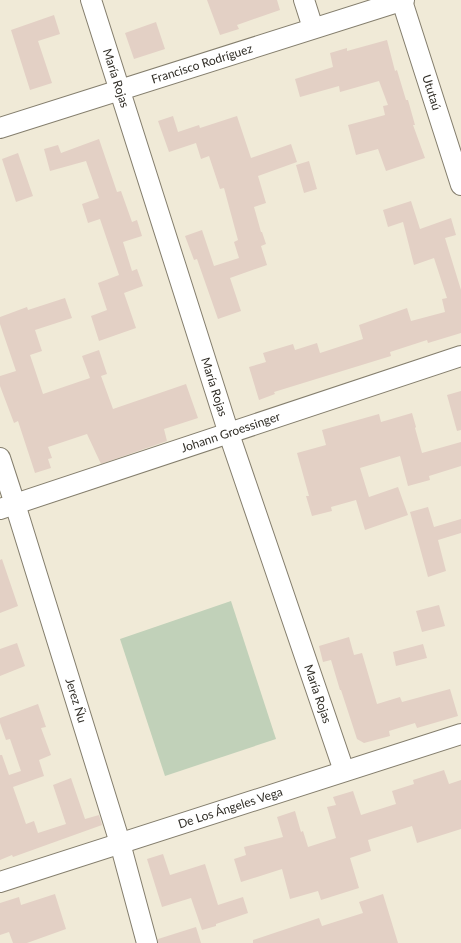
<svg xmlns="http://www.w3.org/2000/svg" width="461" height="943" font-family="Lato,sans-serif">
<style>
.green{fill:#c1d1b9}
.building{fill:#e3d0c5}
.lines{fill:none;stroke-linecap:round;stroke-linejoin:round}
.minor-casing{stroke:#847e6d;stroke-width:22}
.minor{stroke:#fff;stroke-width:20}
.labels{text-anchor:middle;stroke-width:3;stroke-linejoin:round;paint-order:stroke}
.street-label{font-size:12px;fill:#312e27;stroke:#fff}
</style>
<rect width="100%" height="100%" fill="#f0ead7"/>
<path class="green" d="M 231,601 L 276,739 L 165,776 L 120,639 Z"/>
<path class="building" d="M 207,0 L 277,0 L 280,10 L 237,25 L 239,29 L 220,35 Z
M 54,15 L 60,34 L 38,41 L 52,83 L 30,90 L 11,30 Z
M 156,22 L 165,49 L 134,59 L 125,33 Z
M 387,40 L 395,71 L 397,70 L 406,100 L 408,100 L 415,125 L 413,125 L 425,158 L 386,171 L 378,149 L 356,155 L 348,125 L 385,115 L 383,106 L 388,105 L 379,81 L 340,92 L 339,86 L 300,97 L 295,79 L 333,67 L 330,53 L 347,48 L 347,51 Z
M 173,116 L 178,132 L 199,125 L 200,128 L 237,116 L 251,158 L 291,144 L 297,162 L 258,176 L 266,203 L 254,207 L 261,232 L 262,232 L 266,244 L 261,246 L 267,265 L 230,278 L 241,311 L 218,319 L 197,259 L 194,260 L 185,236 L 202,230 L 214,266 L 239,258 L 234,242 L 238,240 L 224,188 L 220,189 L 209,156 L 201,159 L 196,143 L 169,152 L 158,121 Z
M 99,139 L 117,192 L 121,191 L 132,222 L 137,220 L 142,236 L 123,242 L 132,271 L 137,269 L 143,286 L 124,293 L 136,328 L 99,341 L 91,316 L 107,310 L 98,283 L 119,275 L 100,219 L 88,223 L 82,204 L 99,198 L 86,161 L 50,171 L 44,149 L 58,145 L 61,153 Z
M 18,153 L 33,196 L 16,202 L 2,159 Z
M 309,161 L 317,189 L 304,193 L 296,165 Z
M 411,201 L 420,229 L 451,218 L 456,235 L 445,238 L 461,290 L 461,333 L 428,343 L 427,340 L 390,352 L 391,356 L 274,392 L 275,394 L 259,400 L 249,367 L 266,362 L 263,353 L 293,344 L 295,350 L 317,343 L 320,353 L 363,339 L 359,325 L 407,308 L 411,321 L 445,312 L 442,299 L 447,298 L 434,258 L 414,265 L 403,222 L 388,227 L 383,210 Z
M 65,298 L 72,318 L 35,330 L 42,351 L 30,355 L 43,394 L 90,378 L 82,356 L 99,350 L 107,374 L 101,376 L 113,409 L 186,384 L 198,418 L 164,429 L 167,441 L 101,464 L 87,434 L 48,447 L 52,458 L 48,459 L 51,468 L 35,473 L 18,421 L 14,423 L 0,386 L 0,376 L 16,371 L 0,324 L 0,317 L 27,307 L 28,310 Z
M 461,391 L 461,430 L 457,431 L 447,395 Z
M 412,413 L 416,427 L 415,428 L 422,453 L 461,442 L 461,466 L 429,476 L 430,480 L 408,486 L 400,456 L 360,468 L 369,497 L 398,487 L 408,515 L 365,530 L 356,500 L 331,507 L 332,511 L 312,516 L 306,496 L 309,496 L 297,453 L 326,445 L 322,430 L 379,414 L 381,422 Z
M 428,507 L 434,527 L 461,519 L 461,533 L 438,540 L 446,571 L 428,577 L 410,512 Z
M 2,559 L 18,606 L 0,613 L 0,560 Z
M 439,605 L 445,626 L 422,632 L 416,611 Z
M 349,637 L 354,655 L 362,653 L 377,704 L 400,697 L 402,702 L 450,689 L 458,716 L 417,728 L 415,723 L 389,731 L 390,736 L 364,743 L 357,739 L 341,690 L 340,690 L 331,660 L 323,662 L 319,646 Z
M 17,643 L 25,666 L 0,676 L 0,649 Z
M 423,644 L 427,658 L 396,666 L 393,652 Z
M 38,704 L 46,727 L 41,728 L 51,755 L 39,760 L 44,776 L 13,787 L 26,824 L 34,821 L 38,833 L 66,824 L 53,785 L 71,778 L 85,819 L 99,815 L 102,825 L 13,857 L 12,855 L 0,860 L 0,755 L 2,755 L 9,775 L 21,771 L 10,739 L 6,740 L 0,723 L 0,718 Z
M 444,770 L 449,784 L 461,780 L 461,829 L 417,843 L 412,826 L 368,840 L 371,851 L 350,858 L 359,888 L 321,900 L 318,891 L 290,899 L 282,869 L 241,882 L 234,859 L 246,855 L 244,847 L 283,837 L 277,817 L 295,811 L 301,832 L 303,831 L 308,847 L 336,838 L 327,807 L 336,805 L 333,797 L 353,791 L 361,815 L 396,804 L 392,791 L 414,784 L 413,780 Z
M 163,854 L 170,875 L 205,864 L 218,905 L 243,897 L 248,913 L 216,924 L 216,926 L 202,930 L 191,898 L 162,907 L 147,859 Z
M 55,894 L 66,929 L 27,943 L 13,943 L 9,932 L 0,935 L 0,903 L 19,897 L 21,905 Z
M 383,894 L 398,943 L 253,943 L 253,940 L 319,918 L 322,926 L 363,913 L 359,902 Z
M 196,927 L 201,943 L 158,943 L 158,939 Z"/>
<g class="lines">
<defs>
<g id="minor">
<path id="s1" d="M 91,0 L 229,434 L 344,771"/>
<path d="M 304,0 L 313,28"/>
<path id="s2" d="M 402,1 L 461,185"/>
<path id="s3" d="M 0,128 L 404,0"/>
<path id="s4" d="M 0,458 L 15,504 L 120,843 L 147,943"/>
<path id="s5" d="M 0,509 L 461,356"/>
<path id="s6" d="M 0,882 L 461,734"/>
</g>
</defs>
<use href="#minor" class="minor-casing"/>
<use href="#minor" class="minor"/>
</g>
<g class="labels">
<g class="street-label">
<text dy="4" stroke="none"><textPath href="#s3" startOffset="212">Francisco Rodríguez</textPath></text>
<text dy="4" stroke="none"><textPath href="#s1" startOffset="82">María Rojas</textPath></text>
<text dy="4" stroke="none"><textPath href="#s2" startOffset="96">Ututaú</textPath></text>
<text dy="4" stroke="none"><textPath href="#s1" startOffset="406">María Rojas</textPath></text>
<text dy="4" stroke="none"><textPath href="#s5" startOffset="243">Johann Groessinger</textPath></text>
<text dy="4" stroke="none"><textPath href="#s1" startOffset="730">María Rojas</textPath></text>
<text dy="4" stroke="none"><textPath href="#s4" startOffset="254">Jerez Ñu</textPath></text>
<text dy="4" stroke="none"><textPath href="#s6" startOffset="242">De Los Ángeles Vega</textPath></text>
</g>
</g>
</svg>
